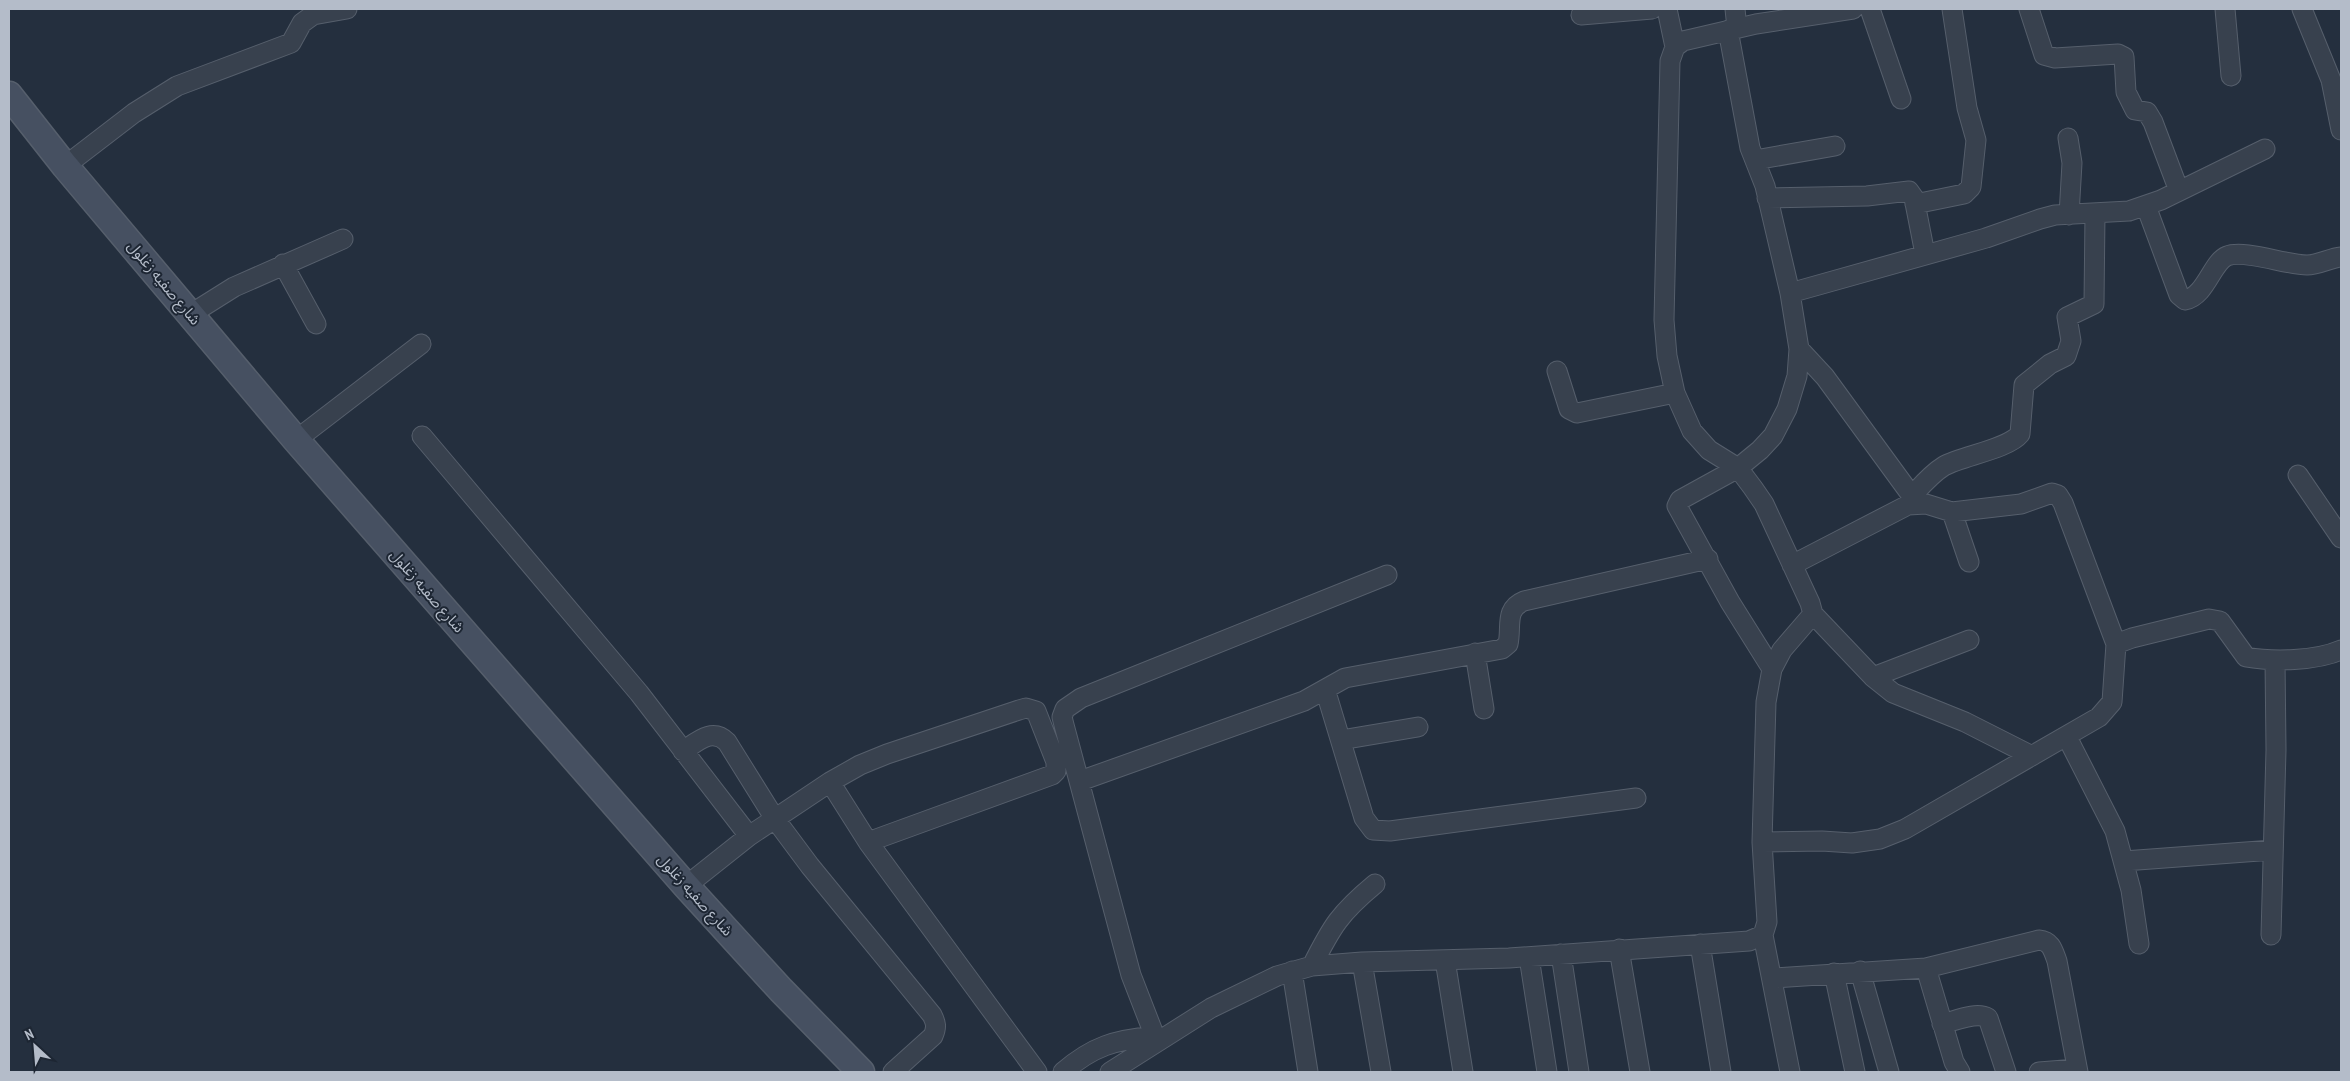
<svg xmlns="http://www.w3.org/2000/svg" width="2350" height="1081" font-family="'PT Sans Narrow','Noto Sans Arabic',sans-serif">
<style>
.lines{fill:none;stroke-linecap:round;stroke-linejoin:round}
.street-casing{stroke:#565f6c;stroke-width:21}
.secondary-casing{stroke:#565f6c;stroke-width:29}
.street{stroke:#38414e;stroke-width:19}
.secondary{stroke:#465061;stroke-width:26}
.labels{text-anchor:middle;stroke-width:4;stroke-linejoin:round;paint-order:stroke}
.street-label{font-size:15px;fill:#b4bcc9;stroke:#1d2633}
</style>
<rect width="100%" height="100%" fill="#242f3e"/>
<g class="lines">
<defs>
<path id="street" d="M 1667,9 L 1675,47
M 1735,9 L 1737,28
M 1870,9 L 1901,99
M 2029,9 L 2044,55 L 2055,58 L 2118,54 L 2124,57 L 2126,92 L 2135,110 L 2147,112 L 2153,122 L 2179,191
M 2225,9 L 2231,76
M 2302,9 L 2331,80 L 2341,130
M 1581,15 L 1652,9
M 1728,30 L 1750,148 L 1765,186 L 1790,293 L 1799,349 L 1797,376 L 1787,409 L 1773,436 L 1760,450 L 1738,468 L 1680,500 L 1677,506 L 1730,602 L 1772,669
M 2068,138 L 2072,163 L 2069,215
M 1755,160 L 1835,146
M 65,166 L 134,113 L 177,86 L 291,43 L 302,23 L 313,15 L 347,9
M 1767,198 L 1867,196 L 1909,191 L 1914,198 L 1925,254
M 1915,204 L 1964,194 L 1971,187 L 1976,140 L 1967,108 L 1952,9
M 2146,206 L 2179,295 L 2185,300 C 2206,296 2212,262 2227,256 C 2244,249 2286,265 2307,265 C 2319,265 2330,258 2341,257
M 283,264 L 316,324
M 1790,293 L 1986,238 L 2040,219 L 2055,215 L 2129,211 L 2161,200 L 2265,149
M 191,314 L 234,287 L 343,239
M 1799,349 L 1825,377 L 1917,503
M 1557,371 L 1569,409 L 1577,413 L 1675,393
M 422,436 L 639,693 L 749,836
M 296,440 L 421,344
M 2298,475 L 2341,538
M 1912,496 C 1922,485 1931,474 1944,466 C 1962,456 2008,449 2020,434 L 2024,385 L 2050,364 L 2066,356 L 2071,341 L 2067,317 L 2094,304 L 2095,214
M 1952,512 L 1969,562
M 1813,614 L 1873,677 L 1893,693 L 1965,722 L 2032,756
M 2116,644 L 2132,638 L 2209,619 L 2220,621 L 2246,657 C 2273,662 2316,661 2341,650
M 1475,653 L 1484,709
M 1873,677 L 1969,640
M 1325,689 L 1364,818 L 1373,830 L 1390,831 L 1636,798
M 2067,737 L 2115,831 L 2131,890 L 2139,944
M 1341,740 L 1418,727
M 683,751 C 697,742 712,727 727,742 L 775,819 L 810,866 L 932,1015 C 936,1023 937,1027 933,1036 L 893,1072
M 1080,781 L 1304,701 L 1345,678 L 1502,649 L 1508,644 C 1512,627 1504,609 1524,601 L 1708,559
M 830,782 L 868,842 L 1037,1072
M 1762,842 L 1822,841 L 1852,843 L 1880,839 L 1905,829 L 2099,717 L 2112,702 L 2116,644 L 2063,503 L 2058,495 L 2052,493 L 2021,504 L 1952,512 L 1926,504 L 1908,505 L 1792,565
M 2124,861 L 2273,850
M 686,886 L 749,836 L 830,782 L 860,765 L 887,754 L 1019,710 L 1026,708 L 1036,711 L 1056,762 L 1056,771 L 1052,775 L 868,842
M 1763,935 L 1790,1072
M 2271,935 L 2276,750 L 2275,660
M 1700,944 L 1721,1072
M 1619,949 L 1640,1072
M 1561,954 L 1579,1072
M 1529,957 L 1547,1072
M 1445,960 L 1463,1072
M 1362,962 L 1381,1072
M 1312,966 C 1332,926 1340,913 1375,884
M 1926,968 L 1954,1062 L 1960,1072
M 1292,971 L 1308,1072
M 1860,971 L 1889,1072
M 1834,973 L 1855,1072
M 1773,978 L 1926,968 L 2039,940 C 2051,941 2053,950 2057,961 L 2078,1072
M 1942,1024 C 1955,1021 1976,1011 1988,1018 L 2006,1072
M 1157,1042 L 1131,975 L 1064,725 L 1062,717 L 1065,709 L 1081,698 L 1387,575
M 1063,1072 C 1093,1046 1115,1040 1154,1036
M 1110,1072 L 1211,1008 L 1277,976 L 1312,966 L 1362,962 L 1509,958 L 1749,941 L 1763,935 L 1767,922 L 1762,842 L 1766,702 L 1772,669 L 1782,650 L 1813,614 L 1810,603 L 1764,504 L 1753,488 L 1738,468 L 1709,450 L 1692,431 L 1675,393 L 1667,356 L 1664,320 L 1670,61 L 1675,47 L 1683,41 L 1756,24 L 1853,9
M 2039,1072 L 2077,1069"/>
<path id="secondary" d="M 9,95 L 65,166 L 296,440 L 686,886 L 781,990 L 861,1072"/>
</defs>
<use href="#street" class="street-casing"/>
<use href="#secondary" class="secondary-casing"/>
<use href="#street" class="street"/>
<use href="#secondary" class="secondary"/>
</g>
<g class="labels">
<g class="street-label">
<text transform="translate(164 283) rotate(50)" y="5">شارع صفيه زغلول</text>
<text transform="translate(427 591) rotate(49)" y="5">شارع صفيه زغلول</text>
<text transform="translate(695 895) rotate(48)" y="5">شارع صفيه زغلول</text>
</g>
</g>
<rect width="2350" height="1081" fill="none" stroke="#b4bcc9" stroke-width="20"/>
<g transform="translate(35 1046) rotate(334)" stroke="#1d2633" stroke-width="4" paint-order="stroke">
<path d="M0-4L9 19L0 12L-9 19Z" fill="#b4bcc9"/>
<text y="-8" font-size="14" font-weight="bold" text-anchor="middle" fill="#b4bcc9">N</text>
</g>
</svg>
